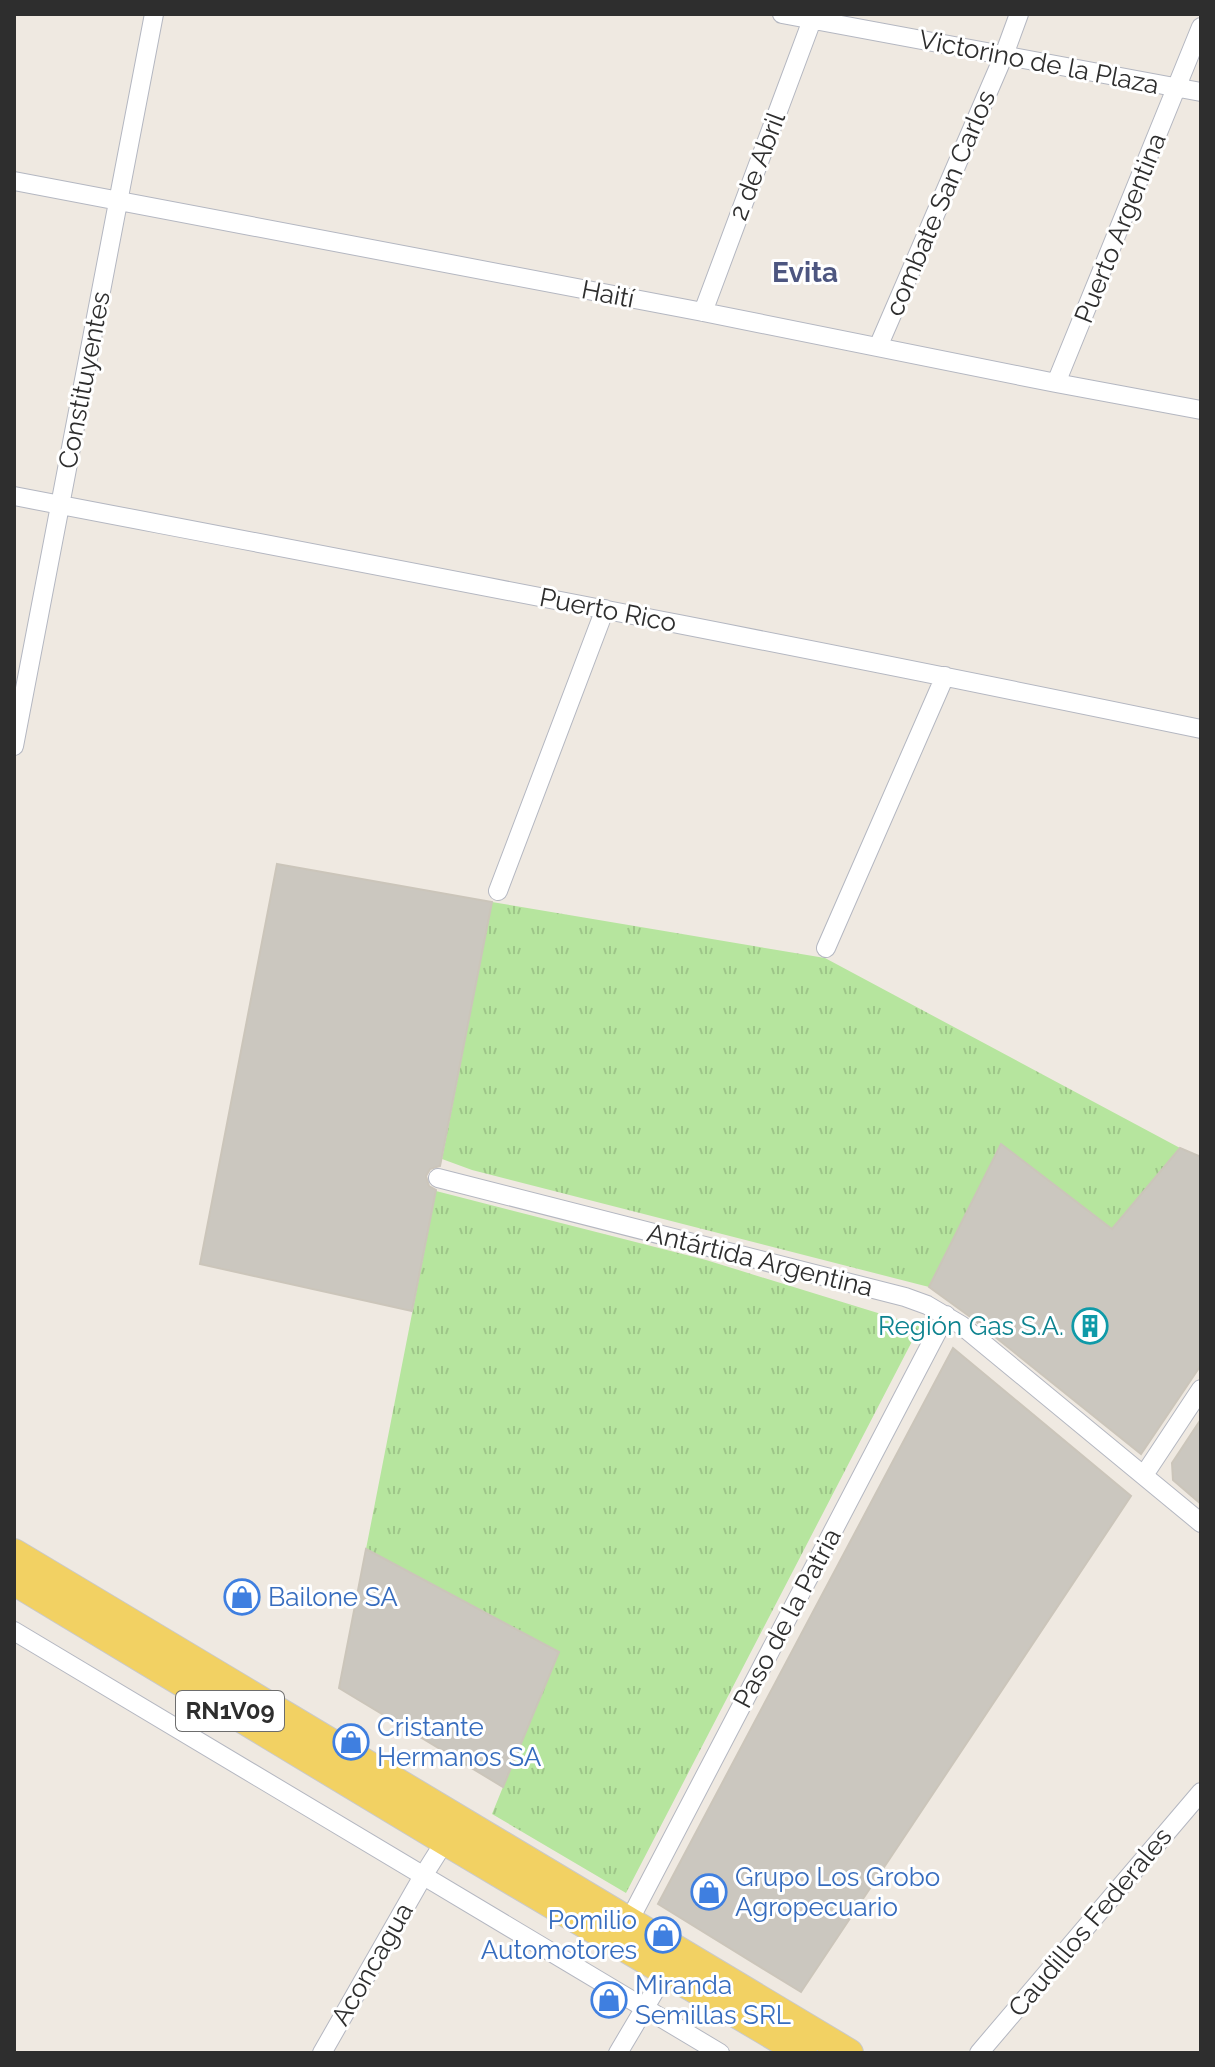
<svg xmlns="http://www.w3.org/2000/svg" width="1215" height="2067" font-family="Raleway,sans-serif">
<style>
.grass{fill:url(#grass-tufts)}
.building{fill:#cbc7bf;stroke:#cbc5ba;stroke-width:2}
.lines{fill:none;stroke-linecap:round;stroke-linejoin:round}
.street-casing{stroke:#b4b7c1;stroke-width:20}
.primary-casing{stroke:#c9c9c9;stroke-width:30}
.street{stroke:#fff;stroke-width:18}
.primary{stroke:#f2d163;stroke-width:28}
.labels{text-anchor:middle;stroke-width:6;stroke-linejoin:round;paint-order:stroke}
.shield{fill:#fff;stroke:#6d6d6d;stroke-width:2}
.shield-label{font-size:24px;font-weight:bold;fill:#2e2e2e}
.street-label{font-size:26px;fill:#2e2e2e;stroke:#fff}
.culture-label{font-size:26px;fill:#0d838f;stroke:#fff;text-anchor:end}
.shop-label{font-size:26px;fill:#366cbe;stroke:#fff;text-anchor:start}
.neighbourhood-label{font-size:28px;font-weight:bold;fill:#4d5680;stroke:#fff}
</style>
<defs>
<pattern id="grass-tufts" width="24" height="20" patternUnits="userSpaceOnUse" patternTransform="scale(2)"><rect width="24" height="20" fill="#b6e59e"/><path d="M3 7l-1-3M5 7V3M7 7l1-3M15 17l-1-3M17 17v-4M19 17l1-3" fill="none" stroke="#9dc588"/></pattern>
</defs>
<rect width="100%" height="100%" fill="#efe9e1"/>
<path class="grass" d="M 492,902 L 825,958 L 1180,1148 L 1112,1229 L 1001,1145 L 929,1287 L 472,1170 L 442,1159 Z
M 436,1191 L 706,1260 L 920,1326 L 626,1893 L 492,1814 L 558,1652 L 366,1549 Z"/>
<path class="building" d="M 277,864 L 492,902 L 440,1166 L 430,1169 L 426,1176 L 429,1186 L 436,1190 L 412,1311 L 200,1264 Z
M 1001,1144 L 1112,1229 L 1180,1148 L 1201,1157 L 1201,1365 L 1141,1454 L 969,1316 L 929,1287 Z
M 953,1348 L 1131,1496 L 801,1992 L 658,1904 Z
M 1201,1419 L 1201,1504 L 1173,1480 L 1172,1463 Z
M 366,1549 L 559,1652 L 503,1787 L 339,1688 Z"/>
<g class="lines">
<defs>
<path id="street" d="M 782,14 L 1201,92
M 14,181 L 703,312 L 1056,383 L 1201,410
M 703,312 L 812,20
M 878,347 L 1004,55 L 1019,14
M 1056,383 L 1201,27
M 14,496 C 410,572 806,647 1201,729
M 14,746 L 154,14
M 498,891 L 605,609
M 826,948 L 945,676
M 438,1178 L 905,1297 L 927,1305 L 961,1325 L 1201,1523
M 1144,1475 L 1201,1389
M 14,1631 L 720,2053
M 629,1921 L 946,1315
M 322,2053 L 423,1876 L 445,1841
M 618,2053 L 666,1972
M 979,2053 L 1201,1792"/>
<path id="primary" d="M 14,1553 L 849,2053
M 14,1581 L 445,1841 L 803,2053"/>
</defs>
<use href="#street" class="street-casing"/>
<use href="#primary" class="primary-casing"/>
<use href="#street" class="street"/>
<use href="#primary" class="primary"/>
</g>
<defs>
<symbol id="building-ring" viewBox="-11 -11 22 22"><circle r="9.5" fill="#fff" stroke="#0f9aa8" stroke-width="1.5"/><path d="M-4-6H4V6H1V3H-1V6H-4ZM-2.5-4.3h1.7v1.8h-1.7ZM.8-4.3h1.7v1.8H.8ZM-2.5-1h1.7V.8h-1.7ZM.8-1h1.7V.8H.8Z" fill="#0f9aa8"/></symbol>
<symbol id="shop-ring" viewBox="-11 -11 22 22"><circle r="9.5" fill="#fff" stroke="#3f7fe0" stroke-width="1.5"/><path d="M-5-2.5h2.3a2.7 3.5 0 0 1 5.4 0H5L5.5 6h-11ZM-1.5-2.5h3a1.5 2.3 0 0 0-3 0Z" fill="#3f7fe0"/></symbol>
</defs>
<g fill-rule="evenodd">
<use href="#building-ring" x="1070" y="1306" width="40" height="40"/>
<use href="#shop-ring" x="222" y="1577" width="40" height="40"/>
<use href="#shop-ring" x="331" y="1722" width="40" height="40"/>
<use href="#shop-ring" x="689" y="1872" width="40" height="40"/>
<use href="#shop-ring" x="643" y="1915" width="40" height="40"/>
<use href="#shop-ring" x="589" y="1980" width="40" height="40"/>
</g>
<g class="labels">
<rect class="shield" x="176" y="1691" width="108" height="40" rx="6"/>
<g class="shield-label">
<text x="230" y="1719">RN1V09</text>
</g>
<g class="street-label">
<text transform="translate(1039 62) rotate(11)" y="9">Victorino de la Plaza</text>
<text transform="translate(757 166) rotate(-69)" y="9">2 de Abril</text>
<text transform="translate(940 203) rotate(-67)" y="9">combate San Carlos</text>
<text transform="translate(1120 228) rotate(-68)" y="9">Puerto Argentina</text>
<text transform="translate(608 294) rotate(11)" y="9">Haití</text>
<text transform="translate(84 380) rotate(-79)" y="9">Constituyentes</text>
<text transform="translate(608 610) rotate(11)" y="9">Puerto Rico</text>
<text transform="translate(760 1260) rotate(14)" y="9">Antártida Argentina</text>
<text transform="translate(787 1618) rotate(-62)" y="9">Paso de la Patria</text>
<text transform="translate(1090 1922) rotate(-50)" y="9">Caudillos Federales</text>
<text transform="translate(372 1964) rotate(-60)" y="9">Aconcagua</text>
</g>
<g class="culture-label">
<text x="1064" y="1335">Región Gas S.A.</text>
</g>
<g class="shop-label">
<text x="268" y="1606">Bailone SA</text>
<text x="377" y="1736">Cristante<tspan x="377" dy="30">Hermanos SA</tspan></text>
<text x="735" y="1886">Grupo Los Grobo<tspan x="735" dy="30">Agropecuario</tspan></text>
<text x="637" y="1929" text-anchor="end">Pomilio<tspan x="637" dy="30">Automotores</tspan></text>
<text x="635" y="1994">Miranda<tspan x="635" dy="30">Semillas SRL</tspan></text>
</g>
<g class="neighbourhood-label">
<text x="805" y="282">Evita</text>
</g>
</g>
<rect width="1215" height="2067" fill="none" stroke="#2e2e2e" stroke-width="32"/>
</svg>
